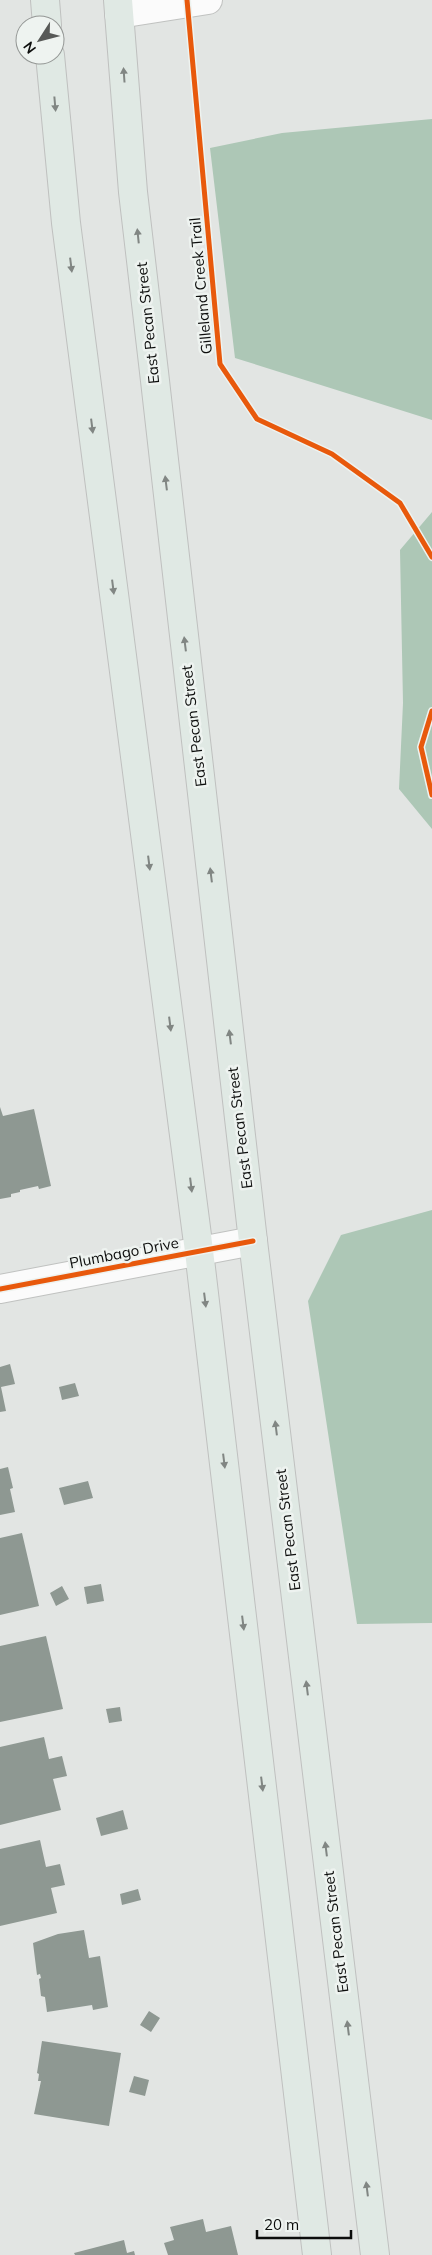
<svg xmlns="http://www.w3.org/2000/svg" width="432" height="2255" font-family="Mulish,sans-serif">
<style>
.forest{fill:#adc7b6}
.building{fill:#8e9892}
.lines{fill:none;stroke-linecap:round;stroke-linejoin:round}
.minor-casing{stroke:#c0c2c0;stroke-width:30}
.major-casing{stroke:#bfc0bf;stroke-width:30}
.minor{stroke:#fbfbfb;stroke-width:28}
.major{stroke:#e0e9e4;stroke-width:28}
.cycleway-casing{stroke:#eef3f0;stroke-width:8}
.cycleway{stroke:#e8590c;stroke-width:5}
.oneway{fill:#818683}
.labels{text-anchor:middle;stroke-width:5;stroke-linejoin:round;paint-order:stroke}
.street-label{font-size:15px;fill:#0c0d0c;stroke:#eef3f0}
</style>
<rect width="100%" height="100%" fill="#e2e5e3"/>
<path class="forest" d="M 432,119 L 432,420 L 235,358 L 210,148 L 282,133 Z
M 432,512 L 432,829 L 399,789 L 403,703 L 400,550 Z
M 432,1210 L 432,1623 L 357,1624 L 308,1301 L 341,1235 Z"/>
<path class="building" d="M 0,1107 L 3,1116 L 34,1109 L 51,1186 L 39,1189 L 38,1186 L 20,1190 L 20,1192 L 11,1194 L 11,1197 L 0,1199 Z
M 10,1364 L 15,1384 L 1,1387 L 6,1411 L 0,1412 L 0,1367 Z
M 75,1383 L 79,1396 L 62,1400 L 59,1387 Z
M 8,1467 L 13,1488 L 10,1489 L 15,1512 L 0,1515 L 0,1469 Z
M 88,1481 L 93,1498 L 64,1505 L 59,1488 Z
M 22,1533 L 39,1606 L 0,1615 L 0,1538 Z
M 101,1584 L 104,1601 L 87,1604 L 84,1587 Z
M 62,1586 L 69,1599 L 56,1606 L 50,1593 Z
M 46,1636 L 63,1709 L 0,1722 L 0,1646 Z
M 120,1707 L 122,1721 L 109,1723 L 106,1709 Z
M 44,1737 L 49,1759 L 62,1756 L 67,1776 L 53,1779 L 61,1810 L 0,1825 L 0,1747 Z
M 123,1810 L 128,1829 L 101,1836 L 96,1818 Z
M 40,1840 L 46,1867 L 60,1864 L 65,1885 L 51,1888 L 57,1913 L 0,1926 L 0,1849 Z
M 138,1889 L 141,1900 L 122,1905 L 120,1894 Z
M 84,1930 L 89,1958 L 100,1956 L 108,2007 L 93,2010 L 92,2005 L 47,2012 L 45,1997 L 41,1996 L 39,1979 L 41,1978 L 40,1974 L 37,1975 L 33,1943 L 58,1934 Z
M 149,2011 L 160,2018 L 151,2032 L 140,2025 Z
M 42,2041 L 121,2053 L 109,2126 L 34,2114 L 41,2081 L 38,2081 L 39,2074 L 37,2073 Z
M 134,2076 L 149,2080 L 145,2096 L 129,2092 Z
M 203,2219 L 206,2232 L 231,2226 L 238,2255 L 168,2255 L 164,2243 L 174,2240 L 170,2227 Z
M 124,2240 L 127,2253 L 134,2251 L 135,2255 L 75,2255 L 74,2253 Z"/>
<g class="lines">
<defs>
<path id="minor" d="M 119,14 L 208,0
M 0,1289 L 253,1241"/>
<path id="major" d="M 45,0 L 47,25
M 118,0 L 133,192 L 154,372 L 253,1241 L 375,2255
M 50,55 L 66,223 L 199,1251 L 317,2255"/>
</defs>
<use href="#minor" class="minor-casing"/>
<use href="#major" class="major-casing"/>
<use href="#minor" class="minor"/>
<use href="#major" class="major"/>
<defs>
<path id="cycleway" d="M 187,0 L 220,364 L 257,419 L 332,454 L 400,503 L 432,557
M 432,711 L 421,747 L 432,795
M 0,1289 L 253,1241"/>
</defs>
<use href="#cycleway" class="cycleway-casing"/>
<use href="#cycleway" class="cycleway"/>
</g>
<defs><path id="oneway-solid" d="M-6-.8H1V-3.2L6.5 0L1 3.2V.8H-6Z" transform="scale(1.25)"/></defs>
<g class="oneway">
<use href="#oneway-solid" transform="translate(124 75) rotate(-94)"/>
<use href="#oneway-solid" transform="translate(55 104) rotate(85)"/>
<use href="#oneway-solid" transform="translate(138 236) rotate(-96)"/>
<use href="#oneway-solid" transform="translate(71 265) rotate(83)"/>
<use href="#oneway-solid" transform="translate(92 426) rotate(83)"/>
<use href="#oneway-solid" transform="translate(166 483) rotate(-97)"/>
<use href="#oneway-solid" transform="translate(113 587) rotate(83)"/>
<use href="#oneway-solid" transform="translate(185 644) rotate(-97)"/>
<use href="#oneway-solid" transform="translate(149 863) rotate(83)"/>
<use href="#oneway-solid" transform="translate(211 875) rotate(-97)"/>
<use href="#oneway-solid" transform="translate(170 1024) rotate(83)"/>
<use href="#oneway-solid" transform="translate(230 1037) rotate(-97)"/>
<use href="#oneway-solid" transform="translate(191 1185) rotate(83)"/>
<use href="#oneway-solid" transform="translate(205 1300) rotate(83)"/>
<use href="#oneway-solid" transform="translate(276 1428) rotate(-97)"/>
<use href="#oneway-solid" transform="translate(224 1461) rotate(83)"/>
<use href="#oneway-solid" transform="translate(243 1623) rotate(83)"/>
<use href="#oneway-solid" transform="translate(307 1688) rotate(-97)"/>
<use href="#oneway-solid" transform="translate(262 1784) rotate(83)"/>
<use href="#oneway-solid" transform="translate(326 1849) rotate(-97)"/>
<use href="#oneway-solid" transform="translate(348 2028) rotate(-97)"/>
<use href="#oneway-solid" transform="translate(367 2189) rotate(-97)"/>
</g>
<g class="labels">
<g class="street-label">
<text transform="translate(201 286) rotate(-95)" y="5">Gilleland Creek Trail</text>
<text transform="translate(148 323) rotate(-96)" y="5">East Pecan Street</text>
<text transform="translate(194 726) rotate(-97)" y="5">East Pecan Street</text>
<text transform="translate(240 1128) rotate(-97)" y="5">East Pecan Street</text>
<text transform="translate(124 1253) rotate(-11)" y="5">Plumbago Drive</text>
<text transform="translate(288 1530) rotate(-97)" y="5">East Pecan Street</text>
<text transform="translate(336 1932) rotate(-97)" y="5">East Pecan Street</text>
</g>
</g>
<g transform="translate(40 40) rotate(234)"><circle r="24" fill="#eef3f0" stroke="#949795"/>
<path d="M0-4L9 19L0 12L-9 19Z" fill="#575957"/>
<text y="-8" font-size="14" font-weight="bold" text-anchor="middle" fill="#0c0d0c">N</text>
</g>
<path d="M257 2230v8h94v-8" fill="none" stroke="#0c0d0c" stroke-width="2.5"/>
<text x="264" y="2230" font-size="15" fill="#0c0d0c" stroke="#eef3f0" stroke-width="4" paint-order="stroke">20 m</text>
</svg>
